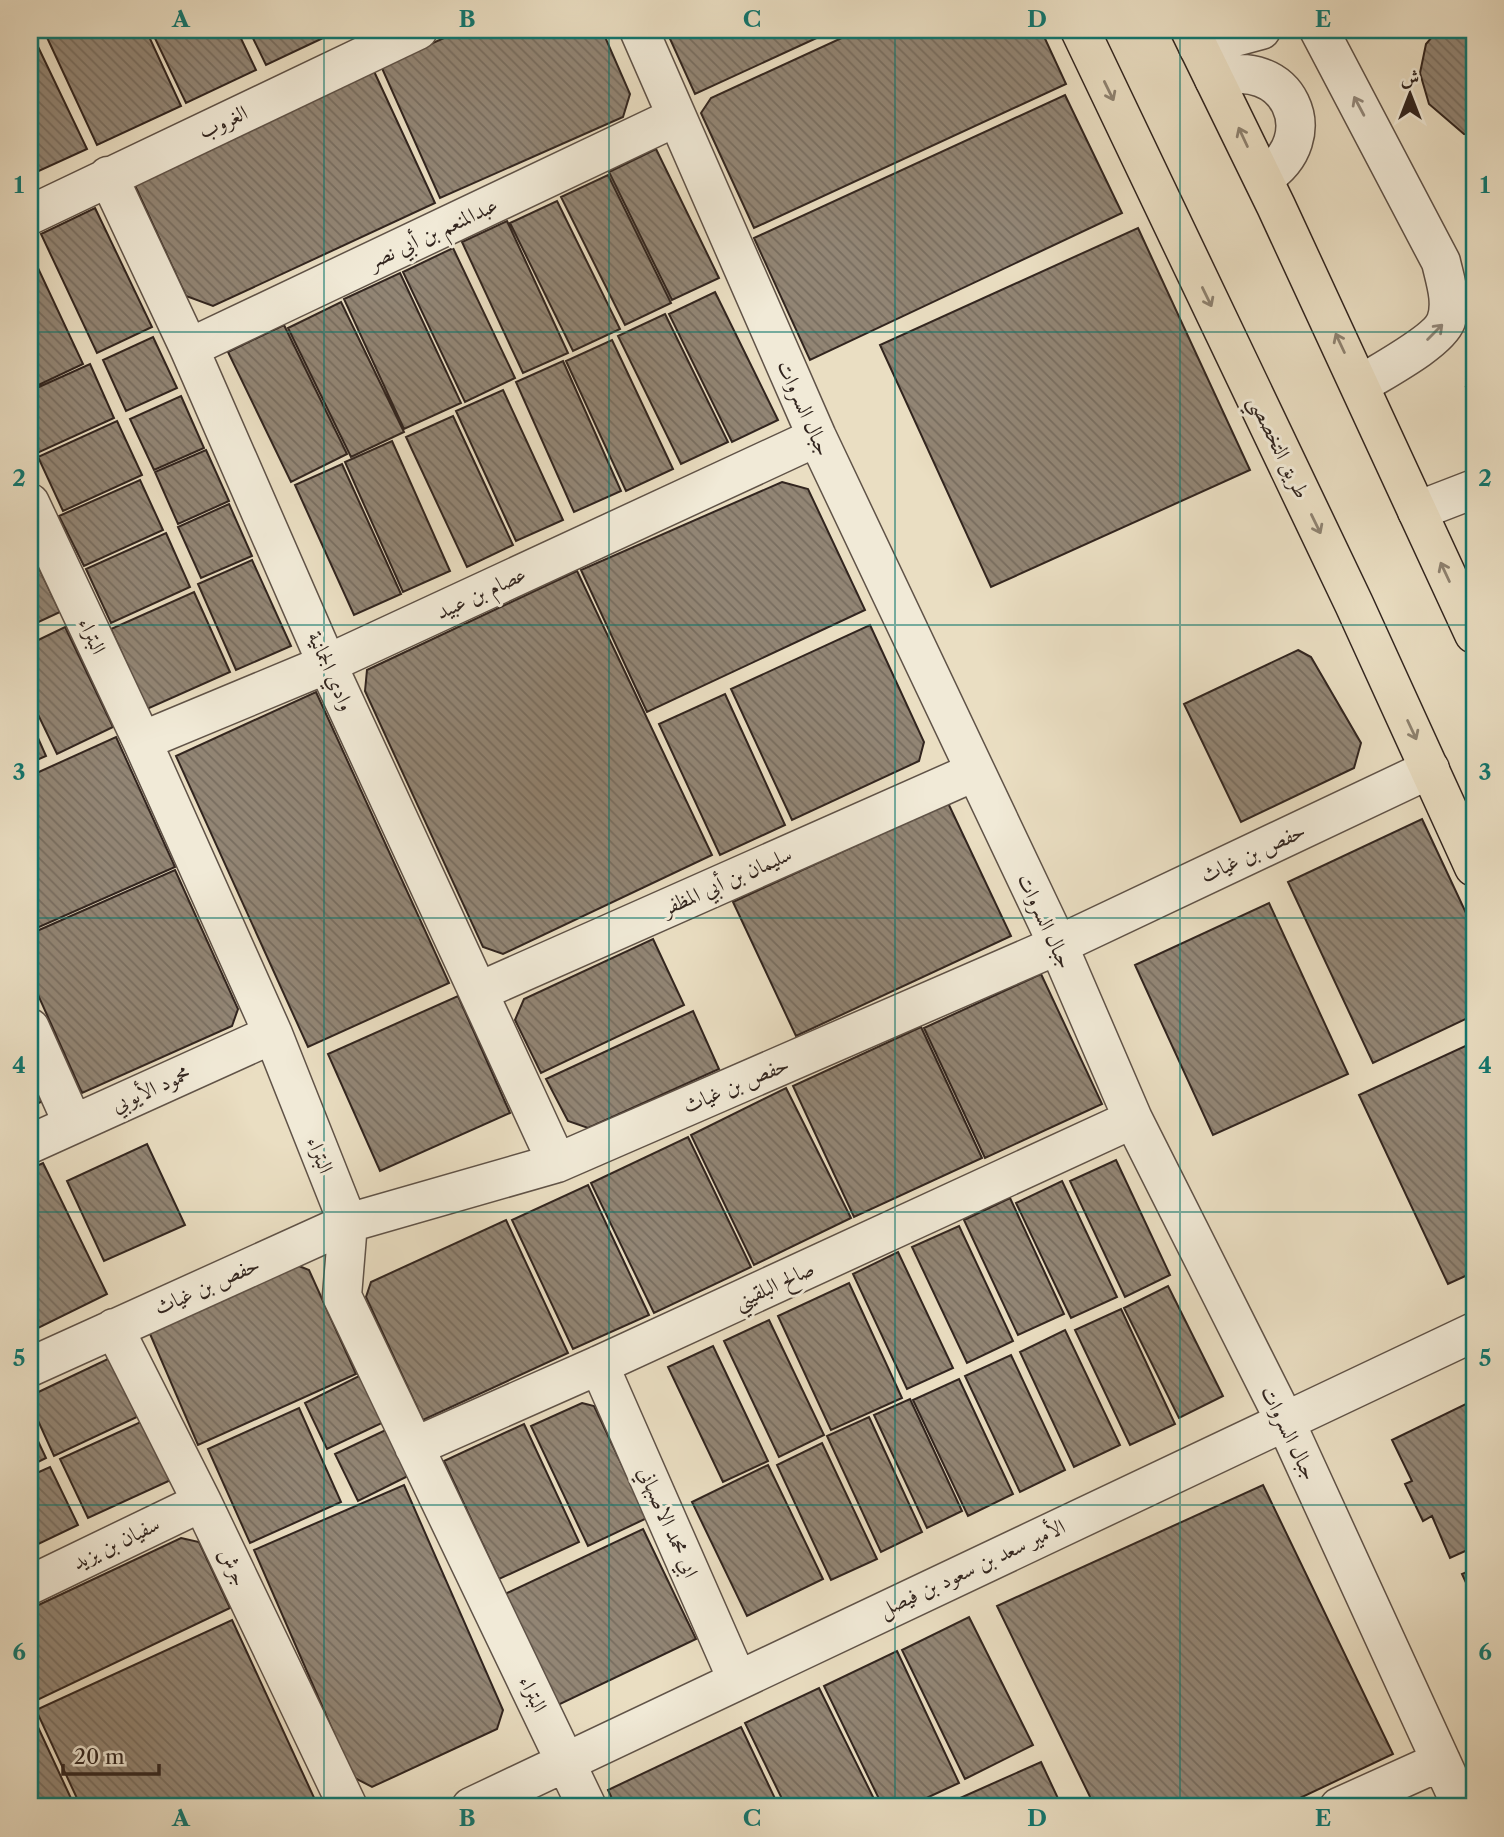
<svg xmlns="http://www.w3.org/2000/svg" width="1504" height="1837" font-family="'Libre Caslon Text',Amiri,serif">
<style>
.building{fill:url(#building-back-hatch);stroke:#32251f;stroke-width:2}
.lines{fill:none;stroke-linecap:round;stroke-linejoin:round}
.minor-casing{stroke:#605348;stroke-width:41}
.major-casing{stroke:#32251f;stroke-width:41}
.minor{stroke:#f1ead7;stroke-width:38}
.major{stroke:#eadec2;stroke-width:38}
.oneway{stroke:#8e8270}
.oneway2{stroke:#92887b}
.grid{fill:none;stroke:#0f766e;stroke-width:2;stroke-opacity:0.55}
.labels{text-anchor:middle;stroke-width:6;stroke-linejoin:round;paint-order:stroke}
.street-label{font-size:21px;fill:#32251f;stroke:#f1ead7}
.neatline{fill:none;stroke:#0f766e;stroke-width:2.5}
.grid-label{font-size:23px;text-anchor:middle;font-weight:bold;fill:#0f766e}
</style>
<defs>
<pattern id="building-back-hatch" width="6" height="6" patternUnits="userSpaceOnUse" patternTransform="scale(1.75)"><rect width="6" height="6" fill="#928574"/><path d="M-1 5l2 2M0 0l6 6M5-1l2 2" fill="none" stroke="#786d5f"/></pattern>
</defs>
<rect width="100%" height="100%" fill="#eadec2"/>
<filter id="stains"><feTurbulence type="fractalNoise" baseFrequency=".00286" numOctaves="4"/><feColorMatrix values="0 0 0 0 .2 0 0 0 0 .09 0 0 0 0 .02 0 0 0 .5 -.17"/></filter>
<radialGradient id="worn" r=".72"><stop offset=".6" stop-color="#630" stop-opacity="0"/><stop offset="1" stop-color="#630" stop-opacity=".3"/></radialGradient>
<path class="building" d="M 30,30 L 87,149 L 30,175 Z
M 47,30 L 146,30 L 181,106 L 97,145 L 44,31 Z
M 151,30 L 237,30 L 256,70 L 186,103 Z
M 249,30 L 340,30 L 266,65 Z
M 462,30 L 602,30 L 630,94 L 623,117 L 440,198 L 381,66 Z
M 666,30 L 834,30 L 695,94 Z
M 859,30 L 1041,30 L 1066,84 L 754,228 L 701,113 L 711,98 Z
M 1438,30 L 1474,30 L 1474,135 L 1464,134 L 1429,104 L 1420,73 L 1426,44 Z
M 372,67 L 435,203 L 213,306 L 186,296 L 131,177 Z
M 1065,95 L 1122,213 L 810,360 L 754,238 Z
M 656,149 L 719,278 L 672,300 L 609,172 Z
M 608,175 L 671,303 L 625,325 L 561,197 Z
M 557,201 L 620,329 L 573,351 L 510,223 Z
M 95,208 L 152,327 L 97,353 L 41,234 Z
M 507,221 L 568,353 L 523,373 L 462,242 Z
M 1138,228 L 1250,470 L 991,587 L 880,345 Z
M 453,248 L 515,378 L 465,402 L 403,272 Z
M 30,251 L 83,364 L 30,389 Z
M 400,273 L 461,403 L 404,429 L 344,299 Z
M 715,292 L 778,420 L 732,442 L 669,314 Z
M 341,302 L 404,432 L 351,457 L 288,328 Z
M 665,314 L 728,442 L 681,464 L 618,336 Z
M 284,325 L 347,454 L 291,482 L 228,352 Z
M 153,337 L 177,388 L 126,411 L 103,360 Z
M 612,340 L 673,469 L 626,491 L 566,361 Z
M 1474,347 L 1474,370 L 1468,350 Z
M 563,361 L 621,491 L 574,512 L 516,382 Z
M 90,364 L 114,418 L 35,454 L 30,442 L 30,391 Z
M 1474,384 L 1474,404 L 1466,387 Z
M 503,390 L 563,520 L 516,541 L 456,411 Z
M 181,396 L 204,448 L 154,470 L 130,419 Z
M 453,416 L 513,545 L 467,567 L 406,437 Z
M 117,421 L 142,475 L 63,511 L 38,457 Z
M 392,441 L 450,571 L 403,592 L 345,462 Z
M 206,450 L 229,501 L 178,524 L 155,472 Z
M 342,464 L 401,594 L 354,615 L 295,485 Z
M 140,480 L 163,530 L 84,566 L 59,516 Z
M 782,482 L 808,489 L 865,610 L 647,712 L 581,570 Z
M 229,504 L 252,556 L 201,578 L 178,527 Z
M 166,533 L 190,587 L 111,623 L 86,569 Z
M 30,549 L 60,612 L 30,626 Z
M 252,560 L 291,646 L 236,670 L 198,584 Z
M 577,571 L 712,855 L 503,954 L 483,947 L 365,691 L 367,670 Z
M 194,592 L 230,672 L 147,709 L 111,629 Z
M 870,625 L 924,742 L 919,761 L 792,820 L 731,689 Z
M 65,627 L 113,727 L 57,754 L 30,698 L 30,644 Z
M 1298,650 L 1311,657 L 1361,743 L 1354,768 L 1241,822 L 1184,704 Z
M 316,692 L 449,983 L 308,1047 L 176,756 Z
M 725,694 L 785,825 L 720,855 L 659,724 Z
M 30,720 L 46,756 L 30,763 Z
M 116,737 L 175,867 L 30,931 L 30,776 Z
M 948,803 L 1011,936 L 796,1036 L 733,902 Z
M 1422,819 L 1474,930 L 1474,1015 L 1373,1063 L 1288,882 Z
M 175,870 L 238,1009 L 232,1026 L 82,1093 L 30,977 L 30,934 Z
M 1269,903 L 1348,1074 L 1213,1135 L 1135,965 Z
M 653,939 L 684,1005 L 541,1073 L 515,1020 L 524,999 Z
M 1041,974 L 1102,1104 L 985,1158 L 924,1028 Z
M 458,996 L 510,1113 L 380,1171 L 328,1054 Z
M 693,1011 L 719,1069 L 588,1128 L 568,1121 L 546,1079 Z
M 921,1027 L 982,1158 L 854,1217 L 793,1086 Z
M 1474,1042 L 1474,1272 L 1448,1284 L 1359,1095 Z
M 30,1074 L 43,1101 L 30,1107 Z
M 786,1088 L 851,1218 L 754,1265 L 691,1135 Z
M 688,1137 L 751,1267 L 654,1313 L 591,1183 Z
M 147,1144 L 185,1225 L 104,1261 L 67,1181 Z
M 1116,1160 L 1170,1275 L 1125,1297 L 1070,1181 Z
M 43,1163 L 107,1294 L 30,1332 L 30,1169 Z
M 1062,1181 L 1117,1297 L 1071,1318 L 1016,1203 Z
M 588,1185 L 649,1315 L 573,1349 L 512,1220 Z
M 1010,1198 L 1064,1314 L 1018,1335 L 964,1220 Z
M 506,1220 L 568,1353 L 423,1420 L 366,1297 L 371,1282 Z
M 959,1226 L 1013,1341 L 967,1363 L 912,1247 Z
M 898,1252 L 953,1368 L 907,1389 L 853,1274 Z
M 294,1264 L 309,1270 L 356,1374 L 198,1445 L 147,1327 Z
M 849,1283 L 902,1398 L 831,1430 L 778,1316 Z
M 1168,1286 L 1223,1396 L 1179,1418 L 1124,1308 Z
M 1121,1309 L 1175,1424 L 1130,1445 L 1075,1330 Z
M 769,1320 L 824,1435 L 779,1457 L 724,1341 Z
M 1065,1330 L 1120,1445 L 1074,1467 L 1020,1352 Z
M 713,1346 L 768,1461 L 723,1482 L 668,1367 Z
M 1011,1355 L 1065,1470 L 1020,1492 L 965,1376 Z
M 112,1357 L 139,1416 L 54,1456 L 30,1403 L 30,1396 Z
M 363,1374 L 386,1421 L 327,1449 L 305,1403 Z
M 959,1379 L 1013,1494 L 968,1516 L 913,1400 Z
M 910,1399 L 962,1511 L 927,1528 L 874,1415 Z
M 1474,1400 L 1474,1547 L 1450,1558 L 1432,1516 L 1423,1521 L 1405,1484 L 1412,1481 L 1392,1440 Z
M 582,1403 L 594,1406 L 647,1518 L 588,1546 L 531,1426 Z
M 299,1408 L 341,1502 L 250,1543 L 208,1449 Z
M 869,1417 L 922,1532 L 881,1552 L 827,1436 Z
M 145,1420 L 173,1479 L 88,1518 L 60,1459 Z
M 30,1424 L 46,1458 L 30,1466 Z
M 524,1424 L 579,1542 L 499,1579 L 444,1461 Z
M 394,1426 L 416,1472 L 358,1501 L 335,1454 Z
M 822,1443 L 877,1559 L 831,1580 L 777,1465 Z
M 768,1465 L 823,1579 L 747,1616 L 692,1502 Z
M 50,1467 L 78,1525 L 30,1548 L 30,1476 Z
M 404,1485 L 503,1710 L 497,1729 L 372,1787 L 353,1777 L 254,1550 Z
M 1263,1485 L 1393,1754 L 1281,1807 L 1095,1807 L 997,1606 Z
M 643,1529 L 696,1639 L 558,1705 L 505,1594 Z
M 181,1538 L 199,1542 L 230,1608 L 31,1703 L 30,1609 Z
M 1474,1569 L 1474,1600 L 1462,1574 Z
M 969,1617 L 1033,1745 L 965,1779 L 902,1650 Z
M 232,1620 L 316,1802 L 314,1807 L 81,1807 L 36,1710 Z
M 897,1651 L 959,1783 L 907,1807 L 883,1807 L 824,1686 Z
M 819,1688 L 878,1807 L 786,1807 L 745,1723 Z
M 31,1712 L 75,1807 L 30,1807 Z
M 741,1727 L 779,1807 L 616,1807 L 608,1790 Z
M 1041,1762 L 1062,1807 L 940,1807 Z"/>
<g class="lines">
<defs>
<path id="minor" d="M 639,30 L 817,437 L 1058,945 L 1133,1119 L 1285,1421 L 1462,1807
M 1319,30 L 1441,262 C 1445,280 1453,302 1446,321 C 1438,342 1380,372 1360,385
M 1198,47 L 1261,30
M 1214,79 C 1287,53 1328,137 1263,178
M 108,176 L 189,348 L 327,664 L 557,1163
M 30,215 L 418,30
M 189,348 L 676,117
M 30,503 L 142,741 L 273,1034 L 348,1223 L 342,1296 L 587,1807
M 1417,511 L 1474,489
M 142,741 L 327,664 L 817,437
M 480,991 L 974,772
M 30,1028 L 73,1124
M 30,1144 L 273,1034
M 114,1328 L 202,1502 L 348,1807
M 599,1365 L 737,1679
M 30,1367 L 348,1223 L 557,1163 L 1058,945 L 1430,769
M 414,1447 L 599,1365 L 1133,1119
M 30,1585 L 202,1502
M 471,1807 L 1474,1332
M 1339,1807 L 1441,1761"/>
<path id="major" d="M 1080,30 L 1354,604 L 1474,867
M 1190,30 L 1276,206 L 1474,634"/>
</defs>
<use href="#minor" class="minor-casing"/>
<use href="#major" class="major-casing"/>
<use href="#minor" class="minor"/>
<use href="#major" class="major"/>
</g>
<defs><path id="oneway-shaft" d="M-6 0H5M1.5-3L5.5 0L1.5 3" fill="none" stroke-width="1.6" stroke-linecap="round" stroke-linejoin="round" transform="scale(1.75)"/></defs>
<g class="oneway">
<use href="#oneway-shaft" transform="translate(1109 91) rotate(64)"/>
<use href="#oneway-shaft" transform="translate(1243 137) rotate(-115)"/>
<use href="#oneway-shaft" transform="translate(1207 297) rotate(64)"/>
<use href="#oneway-shaft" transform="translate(1340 343) rotate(-115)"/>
<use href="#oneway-shaft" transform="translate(1316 524) rotate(64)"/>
<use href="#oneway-shaft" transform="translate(1445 572) rotate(-115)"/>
<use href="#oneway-shaft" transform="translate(1412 730) rotate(65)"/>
</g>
<g class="oneway2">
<use href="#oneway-shaft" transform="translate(1359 106) rotate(-118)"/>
<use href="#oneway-shaft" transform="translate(1435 332) rotate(-45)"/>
</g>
<path class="grid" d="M 324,30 L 324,1807M 609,30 L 609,1807M 895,30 L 895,1807M 1180,30 L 1180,1807M 30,332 L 1474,332M 30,625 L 1474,625M 30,918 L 1474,918M 30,1212 L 1474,1212M 30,1505 L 1474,1505"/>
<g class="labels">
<g class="street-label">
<text transform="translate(223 122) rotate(-25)" y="7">الغروب</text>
<text transform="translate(433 233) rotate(-25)" y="7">عبدالمنعم بن أبي نصر</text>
<text transform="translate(804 408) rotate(66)" y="7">جبال السروات</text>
<text transform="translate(1279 447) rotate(64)" y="7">طريق التخصصي</text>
<text transform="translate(481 593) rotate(-25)" y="7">عصام بن عبيد</text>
<text transform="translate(92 636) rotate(65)" y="7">البتراء</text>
<text transform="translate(331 671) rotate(66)" y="7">وادي الجمانية</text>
<text transform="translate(1253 853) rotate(-25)" y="7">حفص بن غياث</text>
<text transform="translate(727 881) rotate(-24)" y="7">سليمان بن أبي المظفر</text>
<text transform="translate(1045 921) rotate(65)" y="7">جبال السروات</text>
<text transform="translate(736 1085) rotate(-23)" y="7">حفص بن غياث</text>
<text transform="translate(151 1089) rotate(-24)" y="7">محمود الأيوبي</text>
<text transform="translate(320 1155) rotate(68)" y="7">البتراء</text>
<text transform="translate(774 1285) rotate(-25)" y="7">صالح البلقيني</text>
<text transform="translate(207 1286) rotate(-24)" y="7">حفص بن غياث</text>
<text transform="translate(1289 1433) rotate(64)" y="7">جبال السروات</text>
<text transform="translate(668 1522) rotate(66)" y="7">ابي محمد الاصبهاني</text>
<text transform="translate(116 1543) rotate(-26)" y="7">سفيان بن يزيد</text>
<text transform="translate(233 1567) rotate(64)" y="7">جرش</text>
<text transform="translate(972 1568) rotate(-25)" y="7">الأمير سعد بن سعود بن فيصل</text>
<text transform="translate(533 1694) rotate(64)" y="7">البتراء</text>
</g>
</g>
<rect width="1504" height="1837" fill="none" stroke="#eadec2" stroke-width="77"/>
<g transform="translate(1410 94)" stroke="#f1ead7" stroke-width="5" paint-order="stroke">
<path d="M0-5L12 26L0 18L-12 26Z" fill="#32251f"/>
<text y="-10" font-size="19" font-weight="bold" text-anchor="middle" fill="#32251f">ش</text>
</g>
<path d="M63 1764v10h96v-10" fill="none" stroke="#32251f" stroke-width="3.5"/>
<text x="74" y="1764" font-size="21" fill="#32251f" stroke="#f1ead7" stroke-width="5" paint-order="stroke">20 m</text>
<rect x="38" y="38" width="1428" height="1760" class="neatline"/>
<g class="grid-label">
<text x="181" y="27">A</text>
<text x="467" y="27">B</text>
<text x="752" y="27">C</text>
<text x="1037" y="27">D</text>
<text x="1323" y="27">E</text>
<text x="19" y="193">1</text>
<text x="1485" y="193">1</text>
<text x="19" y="486">2</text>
<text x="1485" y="486">2</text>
<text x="19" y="780">3</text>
<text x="1485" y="780">3</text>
<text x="19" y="1073">4</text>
<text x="1485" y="1073">4</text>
<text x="19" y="1366">5</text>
<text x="1485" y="1366">5</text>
<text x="19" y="1660">6</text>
<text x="1485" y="1660">6</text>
<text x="181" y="1826">A</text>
<text x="467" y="1826">B</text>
<text x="752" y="1826">C</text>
<text x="1037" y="1826">D</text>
<text x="1323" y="1826">E</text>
</g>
<rect width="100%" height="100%" filter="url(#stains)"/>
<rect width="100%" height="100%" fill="url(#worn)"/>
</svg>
